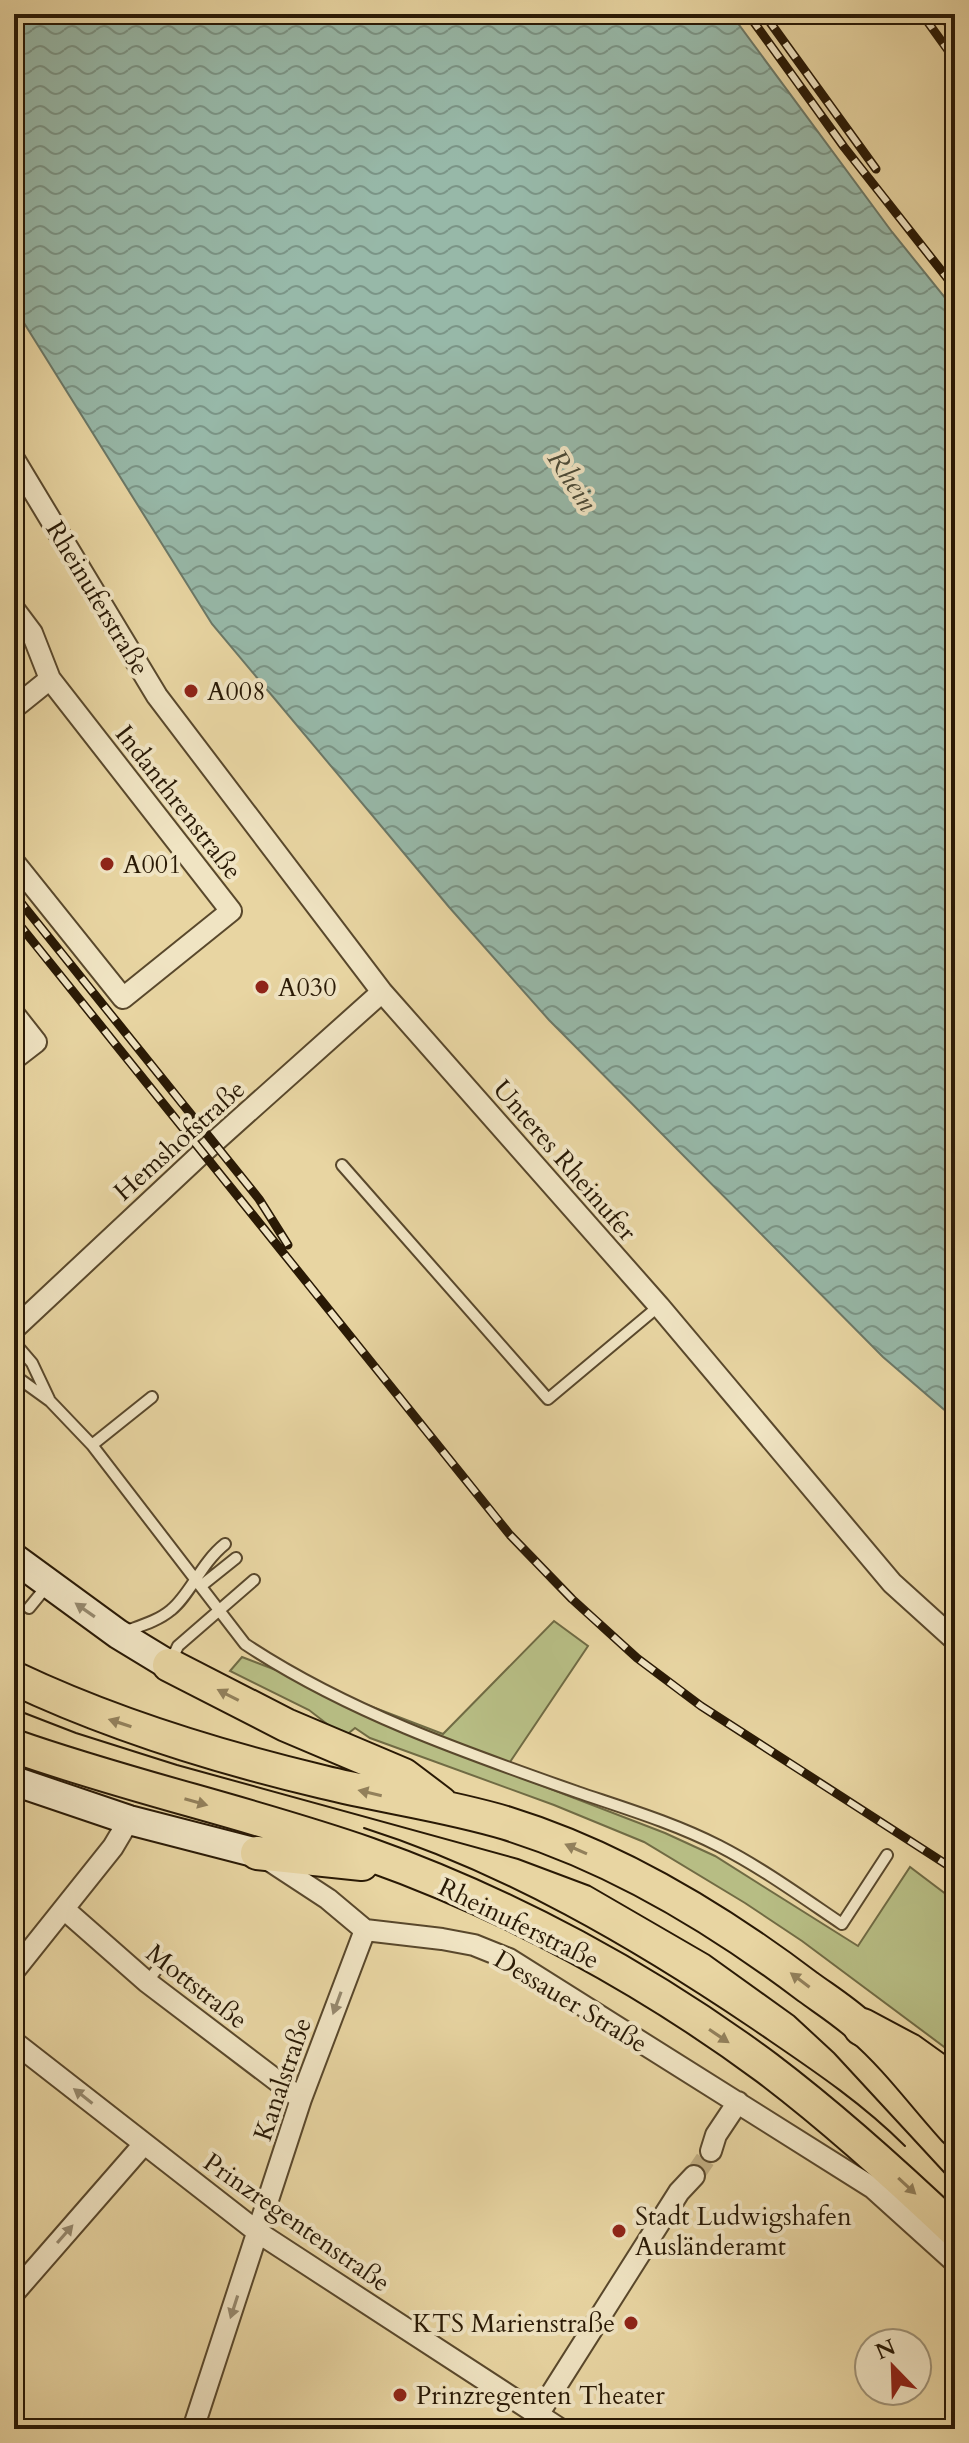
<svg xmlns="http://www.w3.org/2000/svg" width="969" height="2443" font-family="Cardo,serif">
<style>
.green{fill:#b7bd84;stroke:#706b44;stroke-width:2}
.water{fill:url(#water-waves);stroke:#6b7867;stroke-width:2}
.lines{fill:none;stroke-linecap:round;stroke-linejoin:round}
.street-tunnel{stroke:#c2af83;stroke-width:20;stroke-dasharray:20 10;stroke-linecap:butt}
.lane-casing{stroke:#59482c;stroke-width:14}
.street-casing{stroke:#59482c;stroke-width:24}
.secondary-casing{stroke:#291905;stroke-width:32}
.primary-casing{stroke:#291905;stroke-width:36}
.highway-casing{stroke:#291905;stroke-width:40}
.lane{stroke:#f0e4c3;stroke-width:10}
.street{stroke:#f0e4c3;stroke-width:20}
.secondary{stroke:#f0e4c3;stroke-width:28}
.primary{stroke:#e8d5a2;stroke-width:32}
.highway{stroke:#e8d5a2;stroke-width:36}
.tram{stroke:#291905;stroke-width:2}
.rail-casing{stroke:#291905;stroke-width:9}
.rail{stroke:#f0e4c3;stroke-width:6;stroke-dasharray:18;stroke-linecap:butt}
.oneway{fill:#96896e}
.oneway2{fill:#92805b}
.poi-dot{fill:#8f2418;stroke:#f0e4c3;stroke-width:3}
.labels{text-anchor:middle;stroke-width:8;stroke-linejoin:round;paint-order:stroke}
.street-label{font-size:26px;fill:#291905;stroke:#f0e4c3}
.poi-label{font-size:26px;fill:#291905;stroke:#f0e4c3;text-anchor:start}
.water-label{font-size:28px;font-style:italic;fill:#4a4936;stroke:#f0e4c3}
</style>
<defs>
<pattern id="water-waves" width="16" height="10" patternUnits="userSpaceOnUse" patternTransform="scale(2)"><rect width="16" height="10" fill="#97b8a8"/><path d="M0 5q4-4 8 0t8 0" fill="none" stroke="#7b9587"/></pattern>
</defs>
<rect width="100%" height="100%" fill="#e8d5a2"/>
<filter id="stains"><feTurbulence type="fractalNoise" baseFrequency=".0025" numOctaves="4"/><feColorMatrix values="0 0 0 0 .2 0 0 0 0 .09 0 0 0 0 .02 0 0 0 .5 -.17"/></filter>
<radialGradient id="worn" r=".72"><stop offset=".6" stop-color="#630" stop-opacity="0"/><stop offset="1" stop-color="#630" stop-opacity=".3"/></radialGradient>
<path class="green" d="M 554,1621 L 588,1646 L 504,1771 L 665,1833 L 715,1856 L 858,1946 L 910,1867 L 955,1901 L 955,2055 L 802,1941 L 745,1903 L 644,1842 L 554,1805 L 370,1738 L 355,1728 L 344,1737 L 309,1710 L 230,1671 L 242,1657 L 443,1734 Z"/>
<path class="water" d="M 14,14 L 731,14 L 892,232 L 955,310 L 955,1419 L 883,1357 L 549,1020 L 449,907 L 212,624 L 14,307 Z"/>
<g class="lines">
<path class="street-tunnel" d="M 694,2176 L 711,2151"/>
<defs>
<path id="lane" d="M 342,1165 L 548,1399 L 659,1306
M 14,1342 L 32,1363 L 49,1399
M 14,1375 L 50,1401 L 92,1445 L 245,1644 C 346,1711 463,1752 577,1792 C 624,1808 674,1823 719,1846 C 762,1868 802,1897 842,1924 L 887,1855
M 92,1445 L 152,1397
M 201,1586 L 236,1558
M 29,1608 L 47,1586
M 124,1632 C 140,1626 158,1621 171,1610 C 190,1595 201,1563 225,1544
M 170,1663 L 178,1646 L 254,1580
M 147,1982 L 165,1959"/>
<path id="street" d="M 14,459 L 157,696 L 382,992 L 659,1306 L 892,1583 L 955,1640
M 14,609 L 32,633 L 50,679 L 231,911 L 123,998 L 14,862
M 14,708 L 50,679
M 14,1014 L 36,1042 L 14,1059
M 14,1329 L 202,1153 L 382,992
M 264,1857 L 328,1899 L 365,1930 L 442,1939 L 474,1945 L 509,1959 L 873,2188 L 955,2262
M 64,1909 L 147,1982 L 301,2099
M 14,1971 L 113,1847 L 129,1820
M 14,2042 L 259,2233 L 560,2429
M 711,2151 L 716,2135 L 738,2102
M 14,2293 L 144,2144
M 193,2429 L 301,2099 L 365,1930
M 529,2429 L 679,2192 L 694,2176"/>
<path id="secondary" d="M 14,1558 L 118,1634 L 169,1665
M 14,1781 L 129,1820 L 257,1853"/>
<path id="primary" d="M 169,1665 L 286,1725 L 404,1775 L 441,1803
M 14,1678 C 113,1725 218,1757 323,1782 C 384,1797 446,1805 506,1823 C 616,1857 717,1918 808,1987 C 826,2000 845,2012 861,2027 C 896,2057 924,2096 955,2130
M 14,1746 C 130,1787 251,1813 368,1854 C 509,1904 647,1979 767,2068 C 833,2118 895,2174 955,2231
M 257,1853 L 362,1864"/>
<path id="highway" d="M 862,2027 L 909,2052 L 955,2085"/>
</defs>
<use href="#lane" class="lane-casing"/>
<use href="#street" class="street-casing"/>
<use href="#secondary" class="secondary-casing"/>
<use href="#primary" class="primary-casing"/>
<use href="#highway" class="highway-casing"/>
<use href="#lane" class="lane"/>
<use href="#street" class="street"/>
<use href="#secondary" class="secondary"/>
<use href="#primary" class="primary"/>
<use href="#highway" class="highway"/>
<path class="tram" d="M 14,1709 L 76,1733 L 177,1765 L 518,1859 L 590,1886 L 709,1955 L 794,2016 L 834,2053 L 955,2184
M 364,1828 C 502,1872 631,1947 751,2028 C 805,2065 859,2100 905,2146"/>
<defs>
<path id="rail" d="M 748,14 L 844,147 L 955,288
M 764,14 L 876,169
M 922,14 L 955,60
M 941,14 L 955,33
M 14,894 L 259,1199 L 288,1245
M 14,918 L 510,1535 L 572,1599 L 637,1658 L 701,1706 L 955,1870"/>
</defs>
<use href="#rail" class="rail-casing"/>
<use href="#rail" class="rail"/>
</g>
<defs><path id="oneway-solid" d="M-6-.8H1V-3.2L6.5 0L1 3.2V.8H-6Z" transform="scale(2)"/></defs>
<g class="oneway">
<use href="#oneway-solid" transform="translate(85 1610) rotate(-145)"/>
<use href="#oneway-solid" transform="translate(337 2003) rotate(110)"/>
<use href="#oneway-solid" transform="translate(83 2096) rotate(-142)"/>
<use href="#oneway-solid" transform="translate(65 2234) rotate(-49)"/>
<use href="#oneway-solid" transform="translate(234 2307) rotate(108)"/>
</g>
<g class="oneway2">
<use href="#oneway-solid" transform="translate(228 1695) rotate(-153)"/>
<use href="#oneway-solid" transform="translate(120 1723) rotate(-162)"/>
<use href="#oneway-solid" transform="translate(370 1793) rotate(-167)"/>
<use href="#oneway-solid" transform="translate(196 1802) rotate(16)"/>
<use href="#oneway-solid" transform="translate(576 1849) rotate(-156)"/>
<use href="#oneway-solid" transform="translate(800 1980) rotate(-143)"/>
<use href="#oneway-solid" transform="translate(719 2036) rotate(34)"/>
<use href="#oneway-solid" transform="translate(907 2186) rotate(43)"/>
</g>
<g class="poi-dot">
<circle cx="191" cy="691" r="8"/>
<circle cx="107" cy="864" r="8"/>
<circle cx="262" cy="987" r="8"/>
<circle cx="619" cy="2231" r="8"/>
<circle cx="631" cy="2323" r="8"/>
<circle cx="400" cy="2395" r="8"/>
</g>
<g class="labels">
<g class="street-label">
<text transform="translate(98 598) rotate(59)" y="9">Rheinuferstraße</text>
<text transform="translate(179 802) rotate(52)" y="9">Indanthrenstraße</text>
<text transform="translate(179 1140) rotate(-42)" y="9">Hemshofstraße</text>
<text transform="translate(565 1160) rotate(49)" y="9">Unteres Rheinufer</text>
<text transform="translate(519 1923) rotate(26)" y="9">Rheinuferstraße</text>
<text transform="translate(197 1986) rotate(38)" y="9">Mottstraße</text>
<text transform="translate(571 2001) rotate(31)" y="9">Dessauer Straße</text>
<text transform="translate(282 2079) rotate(-71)" y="9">Kanalstraße</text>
<text transform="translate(297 2222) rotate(35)" y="9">Prinzregentenstraße</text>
</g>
<g class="poi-label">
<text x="207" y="700">A008</text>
<text x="123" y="873">A001</text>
<text x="278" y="996">A030</text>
<text x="635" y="2225">Stadt Ludwigshafen<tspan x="635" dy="30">Ausländeramt</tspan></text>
<text x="615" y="2332" text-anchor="end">KTS Marienstraße</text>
<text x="416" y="2404">Prinzregenten Theater</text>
</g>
<g class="water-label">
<text transform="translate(573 480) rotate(57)" y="10">Rhein</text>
</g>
</g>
<rect width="969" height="2443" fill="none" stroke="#e8d5a2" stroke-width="48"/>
<rect x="16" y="16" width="937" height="2411" fill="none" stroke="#291905" stroke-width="4"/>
<rect x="24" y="24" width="921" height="2395" fill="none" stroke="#291905" stroke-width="2"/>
<g transform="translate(893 2367) rotate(337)"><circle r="38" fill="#f0e4c3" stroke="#a09377" stroke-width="2"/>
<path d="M0-6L14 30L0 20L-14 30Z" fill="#8f2418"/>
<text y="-12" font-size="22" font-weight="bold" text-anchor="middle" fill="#291905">N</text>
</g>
<rect width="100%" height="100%" filter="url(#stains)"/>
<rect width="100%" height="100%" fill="url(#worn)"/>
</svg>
